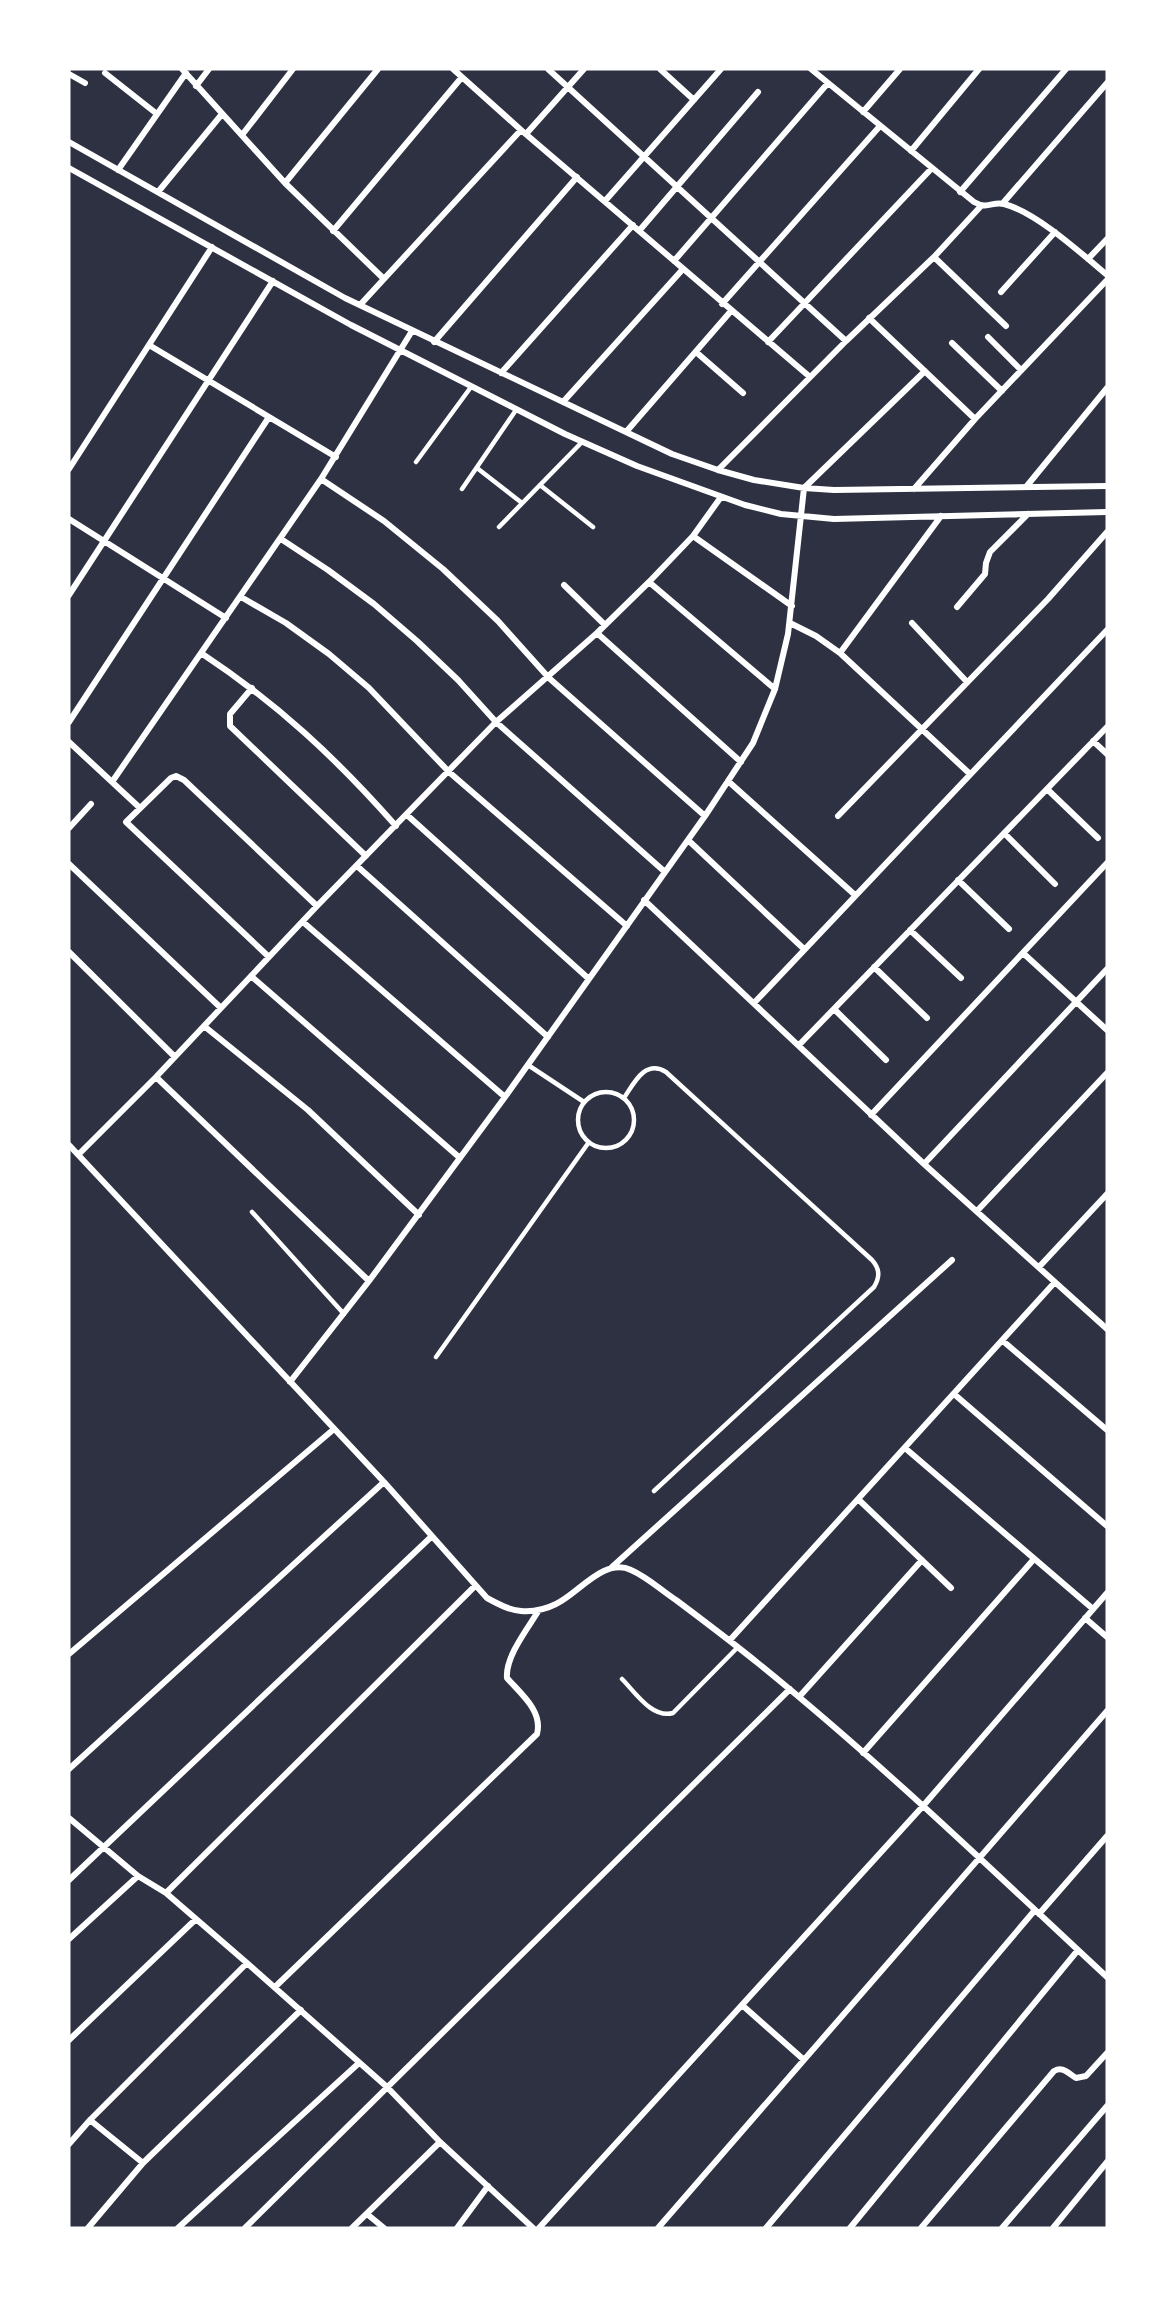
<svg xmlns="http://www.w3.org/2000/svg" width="1176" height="2297" font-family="Manrope,sans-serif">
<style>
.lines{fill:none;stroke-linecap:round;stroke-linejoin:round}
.service{stroke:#fff;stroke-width:4.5}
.minor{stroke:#fff;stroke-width:6}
</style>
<rect width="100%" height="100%" fill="#2d3142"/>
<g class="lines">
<path class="service" d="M 416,462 L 471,387
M 477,468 L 522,503
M 540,485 L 593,527
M 462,489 L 516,410
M 499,527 L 582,442
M 528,1065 L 584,1102
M578 1120a28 28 0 1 1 56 0a28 28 0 1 1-56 0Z
M 624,1098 C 634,1083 645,1059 666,1072 L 872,1260 C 880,1269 880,1277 874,1287 L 654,1491
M 252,1212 L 344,1314
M 436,1357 L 589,1142
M 622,1679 C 635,1692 652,1719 673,1713 L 738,1647"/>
<path class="minor" d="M 182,69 L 285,183 L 384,279
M 453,69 L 521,130 L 810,377
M 548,69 L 846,341
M 660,69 L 694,100
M 811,69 L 974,202 C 988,210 992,201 1004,204 C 1036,212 1082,254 1107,275
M 105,73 L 157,114
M 69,74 L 85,83
M 196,86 L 209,69
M 863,112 L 900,69
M 526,134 L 584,69
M 242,135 L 293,69
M 69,142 L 345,298 L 672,454 L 718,470 L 754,480 L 804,488 L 834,490 L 1107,486
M 911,151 L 979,69
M 69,168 L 351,325 L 565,434 L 637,466 L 745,505 L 781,514 L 834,519 L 1107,512
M 118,170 L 186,73
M 285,183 L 378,69
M 158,192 L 222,114
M 960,192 L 1066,69
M 605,201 L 721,69
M 1003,203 L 1107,83
M 333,231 L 462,77
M 639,231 L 758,92
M 934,257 L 1006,326
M 1088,259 L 1107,239
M 674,261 L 828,83
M 1001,292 L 1055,232
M 722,304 L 880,126
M 360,305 L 521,130
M 869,318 L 975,419
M 988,337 L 1021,370
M 434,342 L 577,177
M 768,342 L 932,168
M 952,343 L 1002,391
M 149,345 L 336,457
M 696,352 L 743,393
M 501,373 L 633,225
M 563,402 L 683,269
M 626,432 L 731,311
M 69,469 L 212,247
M 718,470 L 846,341 L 934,257 L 981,206
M 321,479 L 384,521 L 443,569 L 498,621 L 549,678 L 705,816
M 1026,487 L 1107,388
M 914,489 L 975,419 L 1107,280
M 69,519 L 226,618
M 693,536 L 792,606
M 281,539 L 328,570 L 374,604 L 417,641 L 458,680 L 496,722 L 665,872
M 649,582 L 775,689
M 564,585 L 605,625
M 69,595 L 273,281
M 241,597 L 286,623 L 329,654 L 369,688 L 449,772 L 627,926
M 957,607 L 985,574 L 986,563 L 990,552 L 1028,514
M 790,623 L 816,636 L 840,653 L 970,774
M 912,623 L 967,682
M 597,633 L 741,762
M 201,653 C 278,704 335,757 396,826
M 840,653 L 941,516
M 252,688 L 230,714 L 230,726 L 366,856
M 69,722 L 269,417
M 1093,741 L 1107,754
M 69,742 L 140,808
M 728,781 L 855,895
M 112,782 L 321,479 L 412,331
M 1047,789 L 1098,838
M 407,815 L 589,979
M 838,816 L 1048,599 L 1107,532
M 69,828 L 91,804
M 1004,833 L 1055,884
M 688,840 L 804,949
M 69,864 L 221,1008
M 357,866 L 548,1037
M 958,880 L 1009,929
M 644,900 L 924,1164 L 1107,1329
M 303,922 L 505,1097
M 910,930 L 961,978
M 69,952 L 175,1057
M 1023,953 L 1107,1030
M 269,957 L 126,822 L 171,778 L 176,776 L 184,780 L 317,906
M 874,967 L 927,1018
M 251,976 L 460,1158
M 754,1003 L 1107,630
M 834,1009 L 886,1060
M 204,1026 L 308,1110 L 419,1215
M 799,1045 L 1107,727
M 156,1077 L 369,1281
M 871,1115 L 1107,863
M 69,1145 L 384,1482 L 487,1598 C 498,1604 509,1610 521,1611 C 533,1612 546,1609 556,1604 C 578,1594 604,1557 631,1570 C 647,1577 661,1590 676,1600 C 704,1621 732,1642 759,1664 C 880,1762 993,1871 1107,1977
M 79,1154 L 156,1077 L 317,906 L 496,722 L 597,633 L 649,582 L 693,536 L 721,497
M 924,1164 L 1107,969
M 977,1211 L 1107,1073
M 1039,1267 L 1107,1194
M 1003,1341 L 1107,1430
M 290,1382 L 369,1281 L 505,1097 L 705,816 L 753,743 L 775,689 L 788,634 L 804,488 L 925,371
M 954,1394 L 1107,1526
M 905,1448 L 1093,1609
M 858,1499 L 951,1588
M 612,1567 L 952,1260
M 1085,1618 L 1107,1637
M 730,1640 L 1055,1282
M 69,1654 L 334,1429
M 799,1697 L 922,1560
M 863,1753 L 1034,1559
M 69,1769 L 384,1482
M 69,1818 L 138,1876 L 166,1893 L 247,1963 L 387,2087 L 440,2142 L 533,2228
M 69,1880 L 431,1537
M 166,1893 L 475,1586
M 1039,1914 L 1107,1836
M 69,1939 L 138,1876
M 275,1987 L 537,1734 C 543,1711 521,1694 507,1678 C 505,1657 528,1628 539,1610
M 742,2005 L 803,2059
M 69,2040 L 196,1919
M 90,2120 L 143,2163
M 69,2144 L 90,2120 L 247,1963
M 367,2214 L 384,2228
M 88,2228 L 143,2163 L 301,2010
M 178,2228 L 359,2063
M 245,2228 L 790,1689
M 352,2228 L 440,2142
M 457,2228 L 488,2186
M 539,2228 L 923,1806 L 1107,1593
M 658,2228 L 1107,1711
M 766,2228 L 1035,1910
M 850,2228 L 1078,1950
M 921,2228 L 1054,2071 C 1063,2066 1068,2073 1076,2078 L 1086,2076 L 1107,2053
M 1002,2228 L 1107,2106
M 1053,2228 L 1107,2162"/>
</g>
<rect width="1176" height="2297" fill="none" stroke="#ffffff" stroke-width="141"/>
</svg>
